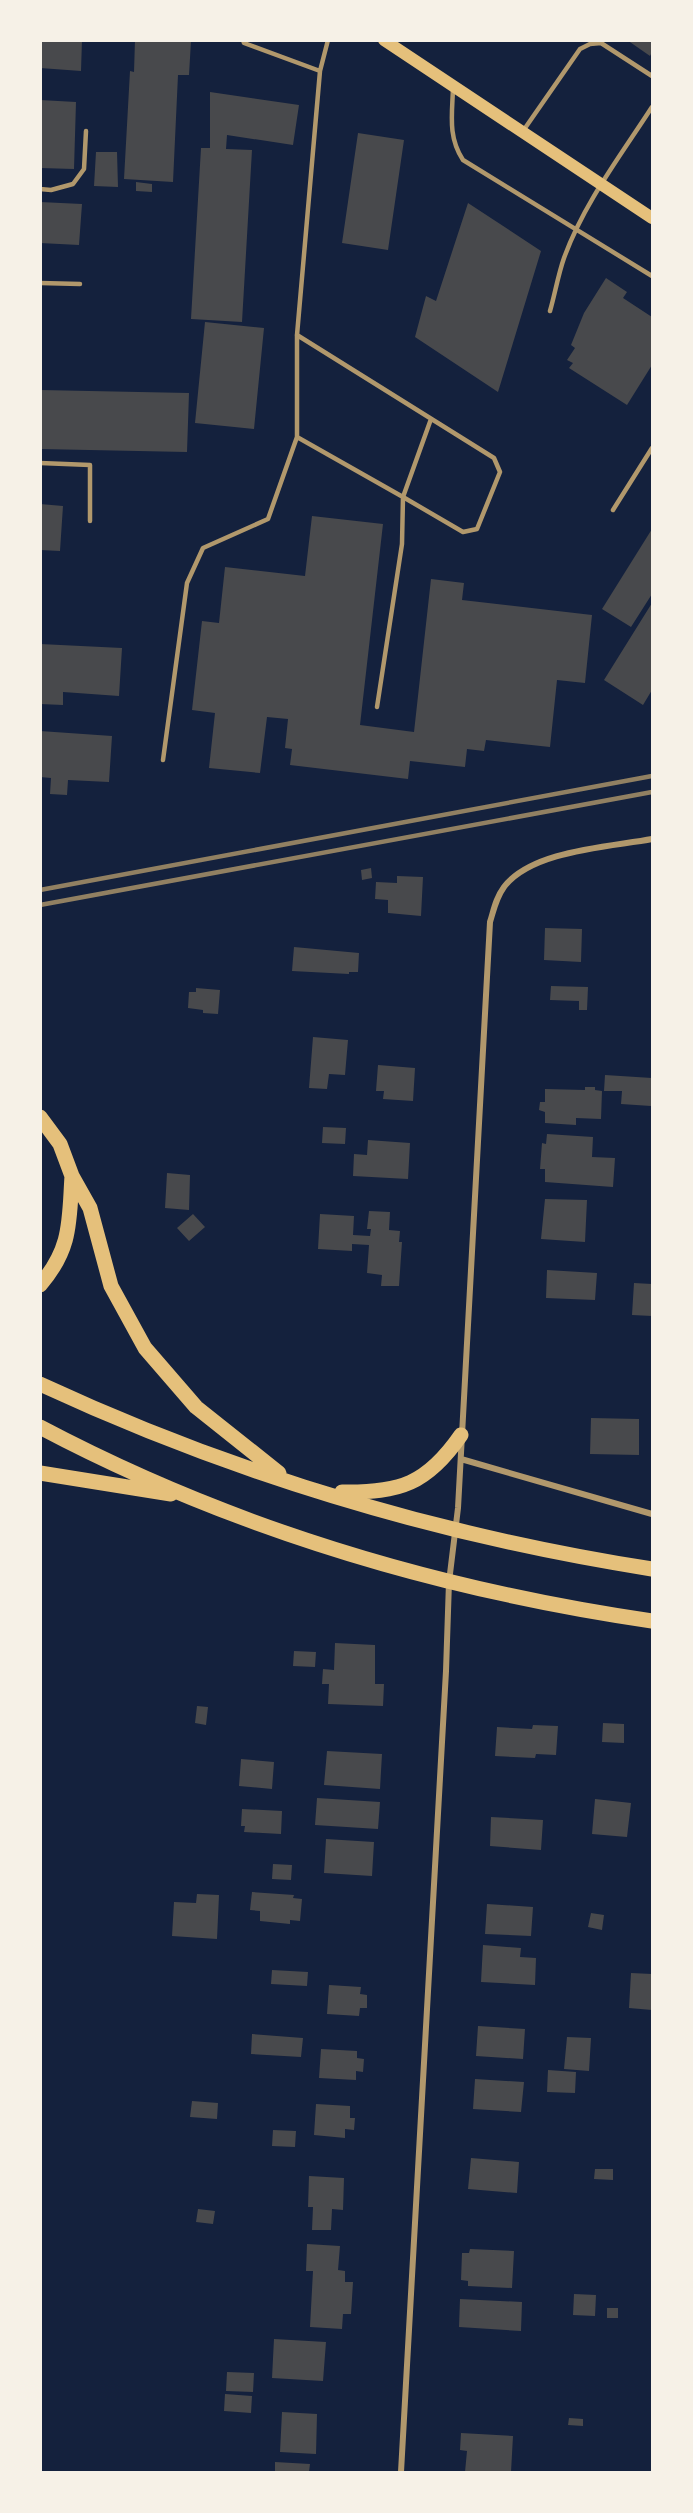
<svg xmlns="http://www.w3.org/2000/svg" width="693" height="2513" font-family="Bitter,serif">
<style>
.building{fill:#48494c}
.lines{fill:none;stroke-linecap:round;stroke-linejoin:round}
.service{stroke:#b1986c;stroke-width:4.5}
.minor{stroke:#b1986c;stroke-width:6}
.secondary{stroke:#e5c07b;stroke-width:12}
.primary{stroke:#e5c07b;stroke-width:15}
.rail{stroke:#918062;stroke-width:4.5}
</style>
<rect width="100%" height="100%" fill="#14213d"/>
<path class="building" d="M 40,40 L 82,40 L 81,71 L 40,68 Z
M 135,40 L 191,41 L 189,75 L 178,75 L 173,182 L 124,179 L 130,71 L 134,72 Z
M 627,40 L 652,40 L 652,52 L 650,56 Z
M 210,92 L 299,105 L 293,145 L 227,135 L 226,149 L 252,150 L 242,322 L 191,319 L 201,148 L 210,148 Z
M 40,100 L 76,102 L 74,169 L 40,168 Z
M 358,133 L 404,140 L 388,250 L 342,243 Z
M 96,152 L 117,152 L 118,187 L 94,186 Z
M 136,182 L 152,184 L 152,192 L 136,191 Z
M 40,202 L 82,204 L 79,245 L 40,243 Z
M 468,203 L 541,251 L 498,392 L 415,337 L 426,296 L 436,301 Z
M 606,278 L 627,292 L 623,298 L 652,317 L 652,365 L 627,405 L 569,368 L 573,363 L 567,360 L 575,348 L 571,345 L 584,313 Z
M 205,322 L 264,328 L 254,429 L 195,423 Z
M 40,390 L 189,393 L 187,452 L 40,449 Z
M 40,504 L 63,506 L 60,551 L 40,550 Z
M 312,516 L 383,524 L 360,725 L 414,732 L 431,579 L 464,583 L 462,600 L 592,615 L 585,683 L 557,680 L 550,747 L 486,740 L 484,751 L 467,749 L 465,767 L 410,761 L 408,779 L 290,765 L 292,749 L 285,748 L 288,719 L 267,717 L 260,773 L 209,768 L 215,713 L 192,710 L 202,621 L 219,623 L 225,567 L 305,576 Z
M 652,529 L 652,594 L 631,627 L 602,609 Z
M 652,603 L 652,690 L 643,705 L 604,680 Z
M 40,644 L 122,648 L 119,696 L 63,692 L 63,705 L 40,704 Z
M 40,731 L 112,736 L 109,782 L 68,780 L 67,795 L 50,794 L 51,778 L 40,777 Z
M 371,868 L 372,878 L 362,880 L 361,870 Z
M 397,876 L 423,877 L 421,916 L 388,913 L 388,900 L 375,899 L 376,882 L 397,883 Z
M 545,928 L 582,929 L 581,962 L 544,960 Z
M 294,947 L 359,953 L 358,972 L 349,972 L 349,974 L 292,971 Z
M 551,986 L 588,987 L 587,1010 L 579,1010 L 579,1001 L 550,1000 Z
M 196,988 L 220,990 L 218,1014 L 203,1013 L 203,1010 L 188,1008 L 189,992 L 196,992 Z
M 313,1037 L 348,1040 L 345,1075 L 329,1074 L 327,1089 L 309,1088 Z
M 378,1065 L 415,1068 L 413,1101 L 383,1099 L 384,1091 L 376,1091 Z
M 605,1075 L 652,1078 L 651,1106 L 621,1104 L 622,1091 L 604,1091 Z
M 585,1087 L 595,1087 L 595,1090 L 602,1091 L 601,1119 L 576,1118 L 576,1125 L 545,1123 L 545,1112 L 539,1110 L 540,1102 L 545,1102 L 545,1089 L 585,1090 Z
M 323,1127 L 346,1128 L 345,1144 L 322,1143 Z
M 547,1134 L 593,1137 L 592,1157 L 615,1158 L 613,1187 L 545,1182 L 545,1169 L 540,1169 L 542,1143 L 546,1144 Z
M 368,1140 L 410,1143 L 408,1179 L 353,1176 L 354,1154 L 367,1155 Z
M 167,1173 L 190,1175 L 189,1210 L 165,1208 Z
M 545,1199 L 587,1200 L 585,1242 L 541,1239 Z
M 369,1211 L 390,1212 L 389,1230 L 400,1231 L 399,1242 L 402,1242 L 399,1286 L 381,1286 L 382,1275 L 367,1273 L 369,1245 L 352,1244 L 352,1251 L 318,1249 L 320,1214 L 354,1216 L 353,1235 L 370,1236 L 371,1229 L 367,1229 Z
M 193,1214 L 205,1227 L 189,1241 L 177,1228 Z
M 547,1270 L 597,1273 L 595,1300 L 546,1298 Z
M 634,1283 L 652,1284 L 652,1316 L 632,1315 Z
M 591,1418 L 639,1419 L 639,1455 L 590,1454 Z
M 335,1643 L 375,1645 L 375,1684 L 384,1684 L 383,1706 L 328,1704 L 329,1684 L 322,1684 L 323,1669 L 334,1670 Z
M 294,1651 L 316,1652 L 315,1667 L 293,1666 Z
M 197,1706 L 208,1707 L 206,1725 L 195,1723 Z
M 603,1723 L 624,1724 L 624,1743 L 602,1742 Z
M 533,1725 L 558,1726 L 556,1755 L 536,1754 L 535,1758 L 495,1756 L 497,1727 L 532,1729 Z
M 327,1751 L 382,1754 L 380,1789 L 324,1785 Z
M 241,1759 L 274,1762 L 272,1789 L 239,1786 Z
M 317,1798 L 380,1802 L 378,1829 L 315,1825 Z
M 595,1799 L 631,1803 L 627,1837 L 592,1834 Z
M 242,1809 L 282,1811 L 281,1834 L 244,1832 L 245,1826 L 241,1826 Z
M 491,1817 L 543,1820 L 541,1850 L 490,1846 Z
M 326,1839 L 374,1842 L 372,1876 L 324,1873 Z
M 273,1864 L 292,1865 L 291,1880 L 272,1879 Z
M 252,1892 L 294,1895 L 293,1898 L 302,1899 L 300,1921 L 290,1920 L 290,1924 L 260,1921 L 260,1911 L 250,1910 Z
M 197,1894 L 219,1895 L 217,1939 L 172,1936 L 174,1902 L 196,1903 Z
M 487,1904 L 533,1907 L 531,1936 L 485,1934 Z
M 591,1913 L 604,1915 L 602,1930 L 588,1927 Z
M 483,1945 L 521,1948 L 520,1957 L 536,1958 L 535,1985 L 481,1982 Z
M 272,1970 L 308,1972 L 307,1986 L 271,1984 Z
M 631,1973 L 652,1974 L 652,2010 L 629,2008 Z
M 329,1985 L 361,1987 L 360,1994 L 367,1995 L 367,2008 L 360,2008 L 359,2016 L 327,2014 Z
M 478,2026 L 525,2029 L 523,2059 L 476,2056 Z
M 252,2034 L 303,2038 L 301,2057 L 251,2054 Z
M 567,2037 L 591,2038 L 589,2071 L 564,2069 Z
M 321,2049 L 357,2051 L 357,2058 L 364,2059 L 363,2072 L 356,2071 L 356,2080 L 319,2078 Z
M 548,2070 L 576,2072 L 575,2093 L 547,2092 Z
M 475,2079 L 524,2082 L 521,2112 L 473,2109 Z
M 192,2101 L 218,2103 L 217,2119 L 190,2117 Z
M 316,2104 L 350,2106 L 350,2118 L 355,2118 L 354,2130 L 345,2129 L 345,2138 L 314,2135 Z
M 273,2130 L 296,2131 L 295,2147 L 272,2146 Z
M 471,2158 L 519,2162 L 517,2193 L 468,2189 Z
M 595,2169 L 613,2169 L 613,2180 L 594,2179 Z
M 309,2176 L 344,2178 L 343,2210 L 332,2209 L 331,2230 L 312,2230 L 313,2207 L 308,2207 Z
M 198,2209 L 215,2211 L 213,2224 L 196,2222 Z
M 307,2244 L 340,2246 L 338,2270 L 345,2271 L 345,2282 L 353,2282 L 351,2314 L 343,2314 L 342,2329 L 310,2327 L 313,2271 L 306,2271 Z
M 470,2249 L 514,2251 L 512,2288 L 468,2286 L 468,2281 L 461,2280 L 462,2253 L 469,2253 Z
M 574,2294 L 596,2295 L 595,2316 L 573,2315 Z
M 460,2299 L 522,2302 L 521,2331 L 459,2327 Z
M 607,2308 L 618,2308 L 618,2318 L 607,2318 Z
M 274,2339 L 326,2342 L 323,2381 L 272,2378 Z
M 227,2372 L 254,2373 L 253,2392 L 226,2391 Z
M 225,2394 L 252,2396 L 251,2413 L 224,2411 Z
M 282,2412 L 317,2414 L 316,2454 L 280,2452 Z
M 569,2418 L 583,2419 L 583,2426 L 568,2425 Z
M 461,2433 L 513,2436 L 511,2472 L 465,2472 L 467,2451 L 460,2450 Z
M 275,2462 L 310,2464 L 309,2472 L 275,2472 Z"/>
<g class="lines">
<path class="service" d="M 243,40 L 244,43 L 320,71
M 328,40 L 320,71 L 297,335 L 297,437 L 403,497 L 402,544 L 377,707
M 453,89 C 452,115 448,137 463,160 L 652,276
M 523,131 L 580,49 L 590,44 L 601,43 L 652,76
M 40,189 L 51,190 L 73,184 L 84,169 L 86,131
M 40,283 L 80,284
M 550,311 C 555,294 558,275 564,258 C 584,203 621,155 652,107
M 297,335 L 494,458 L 500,472 L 477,529 L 463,532 L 403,497 L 431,419
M 40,463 L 90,465 L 90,521
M 613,510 L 652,448
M 163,760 L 187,583 L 203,548 L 268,519 L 297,437"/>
<path class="minor" d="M 461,1459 L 652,1514
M 401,2472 L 446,1671 L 449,1582 L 458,1508 L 490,922 C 494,909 496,898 504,887 C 532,850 610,847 652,839"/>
<path class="secondary" d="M 384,40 L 652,218"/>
<path class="primary" d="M 40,1117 L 60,1144 L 72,1176 L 90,1208 L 111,1286 L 145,1348 L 196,1407 L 279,1473
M 40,1285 C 72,1248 69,1221 72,1176
M 40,1384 C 234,1474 441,1536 652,1569
M 40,1427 C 231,1528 440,1590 652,1621
M 40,1473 L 171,1494
M 342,1492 C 400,1493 427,1484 461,1435"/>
<path class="rail" d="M 40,890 L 652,776
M 40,905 L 652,792"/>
</g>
<rect width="693" height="2513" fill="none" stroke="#f6f1e7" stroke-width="84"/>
</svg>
